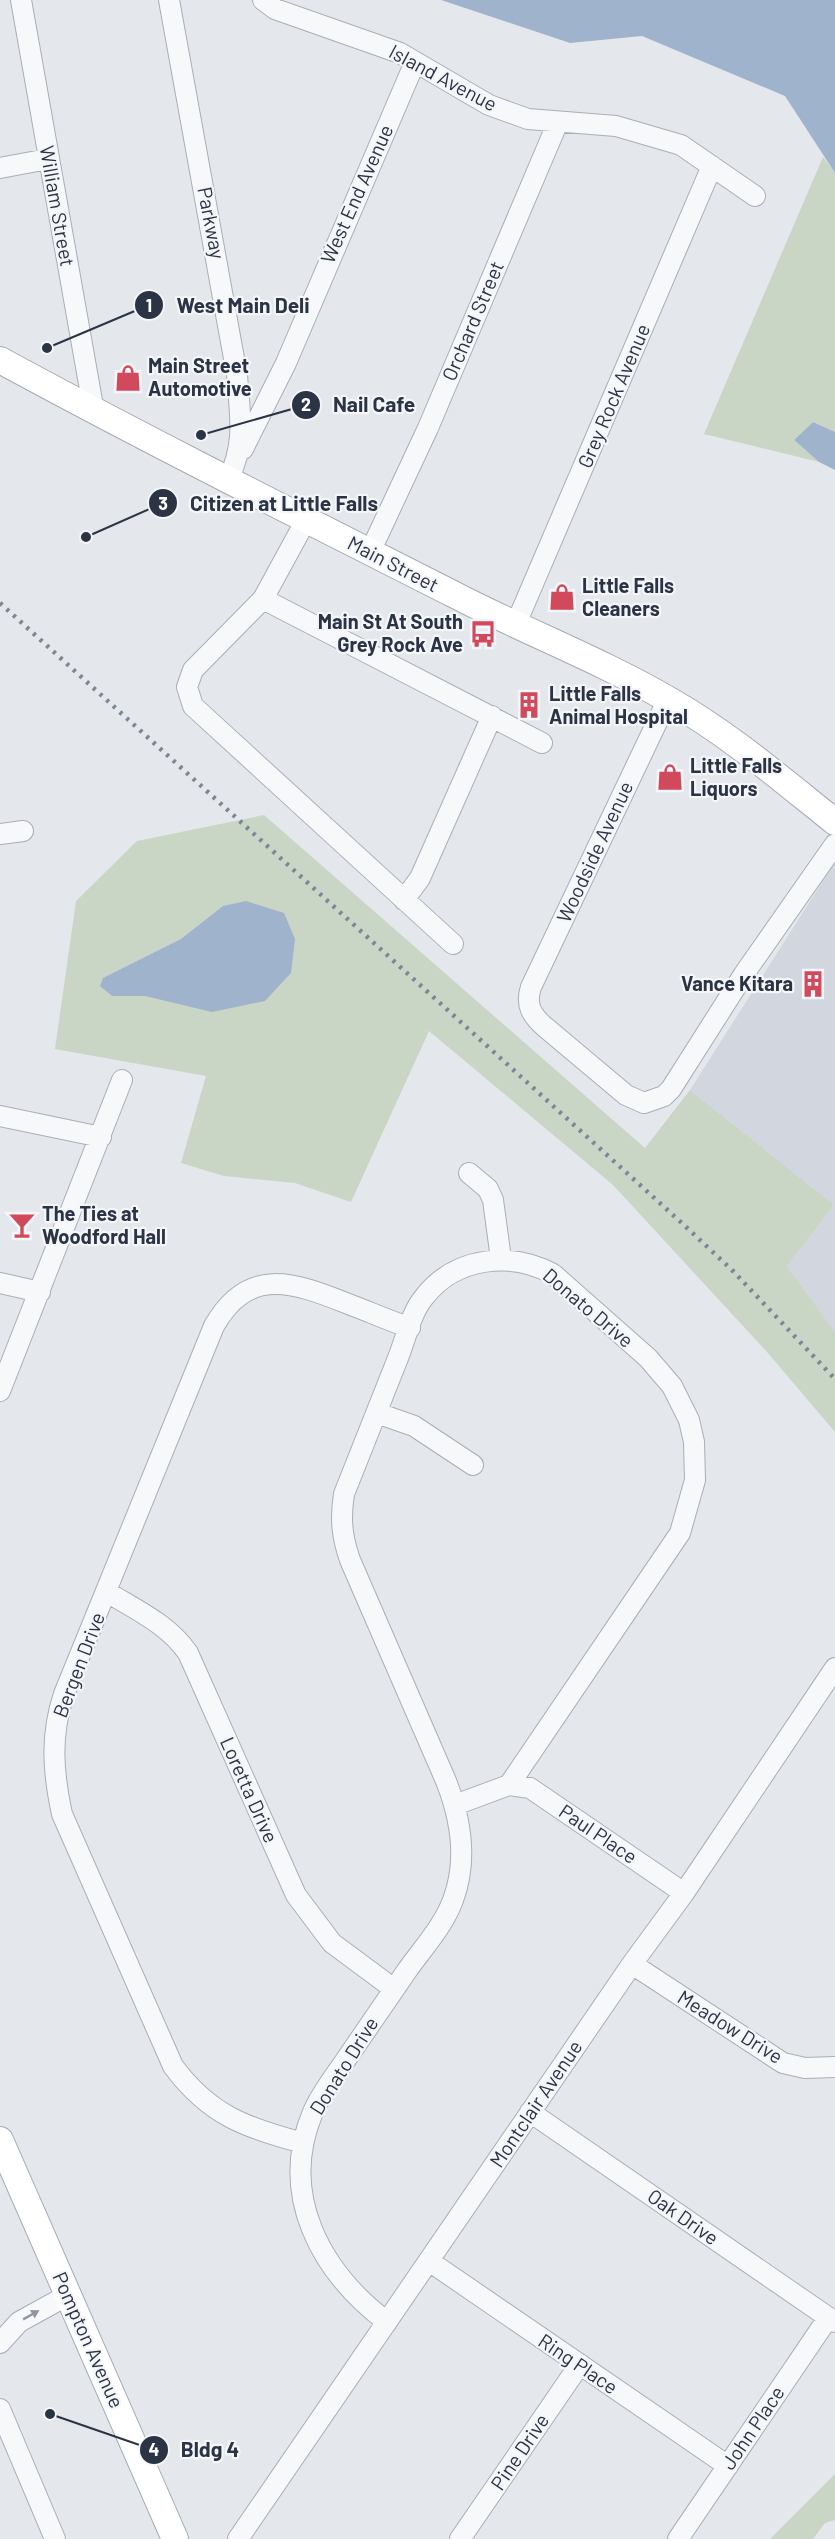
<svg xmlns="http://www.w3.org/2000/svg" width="835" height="2539" font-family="Barlow,sans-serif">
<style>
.built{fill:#d2d6de}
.green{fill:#c9d6c5}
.water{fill:#9fb4cc}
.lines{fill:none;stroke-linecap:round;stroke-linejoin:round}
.minor-casing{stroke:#a9aeb7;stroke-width:22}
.major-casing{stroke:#a3abb8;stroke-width:28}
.minor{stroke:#f7f8fa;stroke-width:20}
.major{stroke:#fff;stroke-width:26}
.rail{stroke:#7d8696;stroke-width:4.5;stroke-dasharray:3 6;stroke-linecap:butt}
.oneway{fill:#9196a0}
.labels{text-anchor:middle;stroke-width:4.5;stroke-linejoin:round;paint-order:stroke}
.street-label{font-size:20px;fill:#2b3445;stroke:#f4f6f9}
.poi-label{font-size:20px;font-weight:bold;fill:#2b3445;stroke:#f4f6f9;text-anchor:start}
.leader{fill:none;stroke:#2b3445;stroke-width:2}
.callout-dot{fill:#2b3445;stroke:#f4f6f9;stroke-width:2}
.mark-label{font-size:18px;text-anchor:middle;font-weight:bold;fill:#fff}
.callout-label{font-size:21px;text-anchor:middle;font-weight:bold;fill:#2b3445;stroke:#f4f6f9;stroke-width:4.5;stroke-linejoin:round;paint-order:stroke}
</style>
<rect width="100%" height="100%" fill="#e4e7ec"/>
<path class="built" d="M 835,862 L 835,1332 L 787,1266 L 834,1205 L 690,1090 Z"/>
<path class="green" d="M 823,157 L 835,173 L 835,432 L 813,422 L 794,440 L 819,462 L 704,434 Z
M 264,815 L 645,1148 L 690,1090 L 834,1205 L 787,1266 L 835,1332 L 835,1432 L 767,1352 L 613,1185 L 429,1031 L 351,1202 L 295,1183 L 224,1176 L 181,1163 L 206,1076 L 55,1049 L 76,901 L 137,841 Z
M 835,2474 L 835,2520 L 825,2523 L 813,2539 L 770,2539 Z"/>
<path class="water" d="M 441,0 L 835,0 L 835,173 L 785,96 L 642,36 L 570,43 Z
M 813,422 L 835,432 L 835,470 L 819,462 L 794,440 Z
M 246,901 L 284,913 L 295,939 L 291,973 L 265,1001 L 212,1012 L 145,996 L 112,996 L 100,986 L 103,978 L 181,939 L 223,906 Z"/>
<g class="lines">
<defs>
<path id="minor" d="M 21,0 L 94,412
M 169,0 L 237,375 C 240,418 246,441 228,481
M 263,0 L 275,9 L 400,53 L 489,105 L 528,119 L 616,126 L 681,145 L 755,196
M 0,168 L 48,159
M 243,449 L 286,363 L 415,62
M 306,520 L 263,599 L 193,670 L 187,687 L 193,706 L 453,944
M 370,552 L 428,428 L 558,122
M 263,599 L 542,743
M 515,626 L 712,166
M 668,699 L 531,987 C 525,1005 532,1016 545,1027 L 626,1095 L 644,1103 L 664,1096 L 671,1089 L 744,974 L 835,844
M 0,834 L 23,831
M 404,900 L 420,878 L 492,716
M 0,1116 L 101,1137
M 469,1173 L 488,1189 L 493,1200 L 501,1259
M 0,1283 L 40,1292
M 0,1391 L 122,1080
M 377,1413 L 414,1426 L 473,1465
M 107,1592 C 136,1610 168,1624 188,1653 L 296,1895 L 332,1943 L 394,1989
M 509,1785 L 530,1788 L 684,1893
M 632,1964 L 783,2063 L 805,2068 L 835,2067
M 530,2112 L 835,2322
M 303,2143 C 246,2128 209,2115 173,2066 L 62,1814 C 53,1772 50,1736 64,1694 L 214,1326 C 248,1266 293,1282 346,1303 C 367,1311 388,1320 410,1328
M 429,2261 L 728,2466
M 387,2322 C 321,2272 278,2195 313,2112 C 321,2093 335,2076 347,2058 C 366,2030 386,2001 406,1972 C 422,1949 443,1927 453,1900 C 468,1860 461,1819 446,1781 L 350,1560 C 342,1537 340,1519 344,1494 C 362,1449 380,1404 398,1358 C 406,1338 411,1312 425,1296 C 456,1257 511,1251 553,1274 L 648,1358 L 672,1386 L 689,1420 L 694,1442 L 695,1480 L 680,1533 L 509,1785 L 455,1805
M 0,2343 L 19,2322 L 68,2295
M 0,2409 L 55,2539
M 238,2539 L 632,1964 L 684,1893 L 835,1668
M 460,2539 L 580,2364
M 678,2539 L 828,2318"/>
<path id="major" d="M 0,360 C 149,441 301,517 453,594 C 524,631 600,660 669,700 C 729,734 781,779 835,822
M 0,2140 L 175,2539"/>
</defs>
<use href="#minor" class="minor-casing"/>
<use href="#major" class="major-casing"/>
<use href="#minor" class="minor"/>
<use href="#major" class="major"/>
<path class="rail" d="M 0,603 L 684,1225 L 733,1271 L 835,1379"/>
</g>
<defs><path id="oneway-solid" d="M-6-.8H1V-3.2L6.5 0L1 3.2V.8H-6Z" transform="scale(1.5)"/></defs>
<use class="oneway" href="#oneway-solid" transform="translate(31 2315) rotate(-29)"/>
<defs>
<symbol id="shop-bare" viewBox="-9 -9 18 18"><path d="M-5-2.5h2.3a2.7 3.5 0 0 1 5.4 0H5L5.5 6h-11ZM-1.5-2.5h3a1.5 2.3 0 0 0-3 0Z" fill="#d1495b" stroke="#f4f6f9" stroke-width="2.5" paint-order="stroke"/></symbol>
<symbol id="bus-bare" viewBox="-9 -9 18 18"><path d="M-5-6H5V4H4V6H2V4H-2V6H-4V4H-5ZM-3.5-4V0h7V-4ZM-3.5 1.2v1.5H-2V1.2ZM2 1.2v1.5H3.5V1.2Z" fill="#d1495b" stroke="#f4f6f9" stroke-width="2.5" paint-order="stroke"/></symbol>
<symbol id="building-bare" viewBox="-9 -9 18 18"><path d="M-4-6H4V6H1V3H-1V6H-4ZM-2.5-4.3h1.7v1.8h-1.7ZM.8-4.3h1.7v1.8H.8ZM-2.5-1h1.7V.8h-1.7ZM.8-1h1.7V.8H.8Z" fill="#d1495b" stroke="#f4f6f9" stroke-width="2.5" paint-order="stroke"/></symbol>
<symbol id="bar-bare" viewBox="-9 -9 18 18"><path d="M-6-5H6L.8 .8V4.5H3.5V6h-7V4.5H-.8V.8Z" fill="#d1495b" stroke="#f4f6f9" stroke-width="2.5" paint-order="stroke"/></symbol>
</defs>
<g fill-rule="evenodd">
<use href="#shop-bare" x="109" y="359" width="38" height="38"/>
<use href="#shop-bare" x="543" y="578" width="38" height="38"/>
<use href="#bus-bare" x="464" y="615" width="38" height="38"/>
<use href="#building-bare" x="510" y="686" width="38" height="38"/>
<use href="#shop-bare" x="651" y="758" width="38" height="38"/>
<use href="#building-bare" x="794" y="965" width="38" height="38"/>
<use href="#bar-bare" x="3" y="1206" width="38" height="38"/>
</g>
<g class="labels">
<g class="street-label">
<text transform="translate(443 78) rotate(28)" y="7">Island Avenue</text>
<text transform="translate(357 194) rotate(-66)" y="7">West End Avenue</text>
<text transform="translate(57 206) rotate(80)" y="7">William Street</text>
<text transform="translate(211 223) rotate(79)" y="7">Parkway</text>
<text transform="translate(473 321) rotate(-67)" y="7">Orchard Street</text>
<text transform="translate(614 396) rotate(-67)" y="7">Grey Rock Avenue</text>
<text transform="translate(393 564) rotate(27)" y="7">Main Street</text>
<text transform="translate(595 852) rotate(-65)" y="7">Woodside Avenue</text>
<text transform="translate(588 1308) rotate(40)" y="7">Donato Drive</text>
<text transform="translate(79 1665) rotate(-69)" y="7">Bergen Drive</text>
<text transform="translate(249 1790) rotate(66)" y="7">Loretta Drive</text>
<text transform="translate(598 1834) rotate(34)" y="7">Paul Place</text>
<text transform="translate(730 2027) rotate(32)" y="7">Meadow Drive</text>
<text transform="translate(344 2066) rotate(-58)" y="7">Donato Drive</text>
<text transform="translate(536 2104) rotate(-56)" y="7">Montclair Avenue</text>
<text transform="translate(683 2217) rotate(35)" y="7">Oak Drive</text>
<text transform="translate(88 2340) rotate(66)" y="7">Pompton Avenue</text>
<text transform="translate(578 2364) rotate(34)" y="7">Ring Place</text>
<text transform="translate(753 2428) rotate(-56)" y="7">John Place</text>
<text transform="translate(520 2452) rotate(-56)" y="7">Pine Drive</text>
</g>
<g class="poi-label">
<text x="148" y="373">Main Street<tspan x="148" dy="23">Automotive</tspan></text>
<text x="582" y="593">Little Falls<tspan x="582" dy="23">Cleaners</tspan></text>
<text x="463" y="629" text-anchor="end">Main St At South<tspan x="463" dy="23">Grey Rock Ave</tspan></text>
<text x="549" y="701">Little Falls<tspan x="549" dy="23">Animal Hospital</tspan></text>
<text x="690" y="773">Little Falls<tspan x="690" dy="23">Liquors</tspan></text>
<text x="793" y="991" text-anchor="end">Vance Kitara</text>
<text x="42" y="1221">The Ties at<tspan x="42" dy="23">Woodford Hall</tspan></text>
</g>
</g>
<path class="leader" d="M47 348L149 305M201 435L306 405M86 537L163 503M50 2414L154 2450"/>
<g class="callout-dot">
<circle cx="47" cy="348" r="6"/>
<circle cx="201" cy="435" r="6"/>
<circle cx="86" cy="537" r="6"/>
<circle cx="50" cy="2414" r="6"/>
<circle cx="149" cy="305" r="15"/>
<circle cx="306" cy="405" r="15"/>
<circle cx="163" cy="503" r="15"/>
<circle cx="154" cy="2450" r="15"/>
</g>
<g class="mark-label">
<text x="149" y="312">1</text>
<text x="306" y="411">2</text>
<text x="163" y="510">3</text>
<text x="154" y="2456">4</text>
</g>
<g class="callout-label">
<text x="243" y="313">West Main Deli</text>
<text x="374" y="412">Nail Cafe</text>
<text x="284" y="511">Citizen at Little Falls</text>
<text x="210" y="2457">Bldg 4</text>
</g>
</svg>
